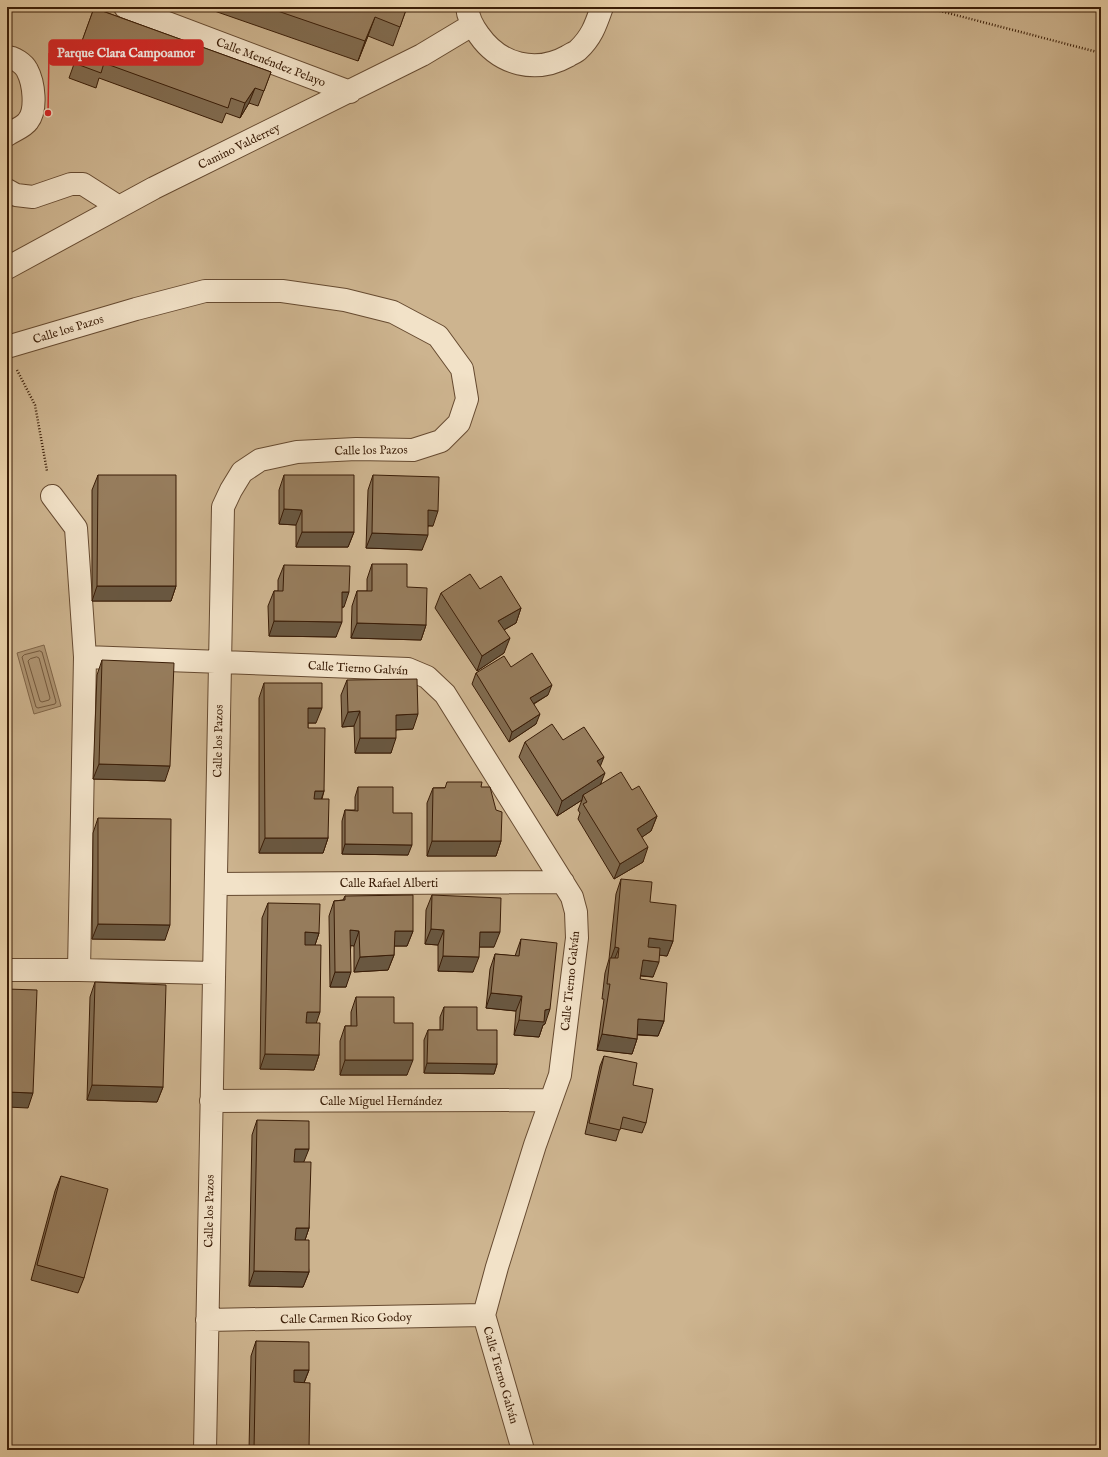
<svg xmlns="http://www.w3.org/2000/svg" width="1108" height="1457" font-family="'IM FELL English',serif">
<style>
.green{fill:#cdb48f;stroke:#84684b}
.water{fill:#af9573;stroke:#806548}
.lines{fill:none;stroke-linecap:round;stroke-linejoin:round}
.shore{stroke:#74593d;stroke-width:1}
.minor-casing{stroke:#664a30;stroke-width:24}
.path{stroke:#3a1d07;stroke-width:2.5;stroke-dasharray:1 2;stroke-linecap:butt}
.minor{stroke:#f2e2c8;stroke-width:22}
.wall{fill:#816b4f;stroke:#3a1d07}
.shaded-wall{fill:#695740;stroke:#3a1d07}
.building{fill:#967c5c;stroke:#3a1d07}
.labels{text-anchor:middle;stroke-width:3;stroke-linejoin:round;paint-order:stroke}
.street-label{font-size:12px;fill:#3a1d07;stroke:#f2e2c8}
.leader{fill:none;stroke:#d62828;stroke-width:1.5}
.callout-dot{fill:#d62828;stroke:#f2e2c8;stroke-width:1.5}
.callout{fill:#d62828;stroke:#d62828;stroke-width:1.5}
.callout-label{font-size:13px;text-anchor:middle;font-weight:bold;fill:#fff}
</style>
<rect width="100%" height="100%" fill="#ebd3ab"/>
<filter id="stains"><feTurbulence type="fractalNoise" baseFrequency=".005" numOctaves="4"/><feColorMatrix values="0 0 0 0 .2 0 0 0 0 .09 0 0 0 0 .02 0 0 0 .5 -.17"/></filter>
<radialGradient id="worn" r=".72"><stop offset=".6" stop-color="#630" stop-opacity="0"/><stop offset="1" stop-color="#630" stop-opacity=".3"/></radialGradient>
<path class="green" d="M 7,7 L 1101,7 L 1101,1450 L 7,1450 Z"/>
<path class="water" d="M 44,645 L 61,706 L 34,714 L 17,653 Z"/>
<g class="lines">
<path class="shore" d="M 40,651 L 42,652 L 56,702 L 55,704 L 38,708 L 36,707 L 22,657 L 24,655 Z
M 37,657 L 39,658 L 50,698 L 49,700 L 42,702 L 40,701 L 28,661 L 30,659 Z"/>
<defs>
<path id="minor" d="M 125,7 L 350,92
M 467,7 C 468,18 473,27 479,35 C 500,65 536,74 568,56 C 571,54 576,52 578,50 C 592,37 596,24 602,7
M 7,57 C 14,57 24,64 27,70 C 34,83 37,110 28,121 C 24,127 13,131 7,135
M 7,190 L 16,195 L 33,197 L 71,184 L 83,184 L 119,207
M 7,268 L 154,188 L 422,55 L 472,25
M 7,347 L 136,309 L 205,291 L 282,291 L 345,300 L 393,312 L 438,336 L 462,369 L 467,399 L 459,423 L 441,441 L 413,450 L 356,449 L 297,452 L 260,460 L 242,472 L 231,490 L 223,507 L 205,1450
M 52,496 L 76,528 L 85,657 L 79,970
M 85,657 L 408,669 L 427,677 L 445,694 L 572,897 L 576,912 L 577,938 L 560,1075 L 535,1145 L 497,1267 L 484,1315 L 523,1450
M 216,884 L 563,882
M 7,970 L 79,970 L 214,973
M 211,1101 L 551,1100
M 207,1320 L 484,1315"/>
</defs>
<use href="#minor" class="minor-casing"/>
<path class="path" d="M 925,7 L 1101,53
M 17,370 L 35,405 L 47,471"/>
<use href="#minor" class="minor"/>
</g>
<path class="wall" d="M 203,7 L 407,7 L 393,46 L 368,36 L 358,61 Z
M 94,8 L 271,72 L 258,106 L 249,103 L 240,118 L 226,113 L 222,123 L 99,78 L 96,88 L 69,78 Z
M 98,475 L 176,586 L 171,601 L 92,601 L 92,490 Z
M 284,475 L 354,532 L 348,547 L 296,547 L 296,525 L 279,524 L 279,490 Z
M 373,475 L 433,526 L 428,526 L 422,550 L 366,548 L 368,490 Z
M 372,564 L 407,587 L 426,625 L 421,640 L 351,638 L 352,606 L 357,591 L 367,591 L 367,579 Z
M 284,565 L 344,607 L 342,607 L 336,637 L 269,636 L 268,606 L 274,591 L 278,591 L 278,580 Z
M 480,589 L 521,608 L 516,623 L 504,630 L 504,653 L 477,671 L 435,608 L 441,593 Z
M 102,660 L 165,781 L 93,779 L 97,675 Z
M 511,667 L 548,695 L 534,704 L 536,724 L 509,742 L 472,684 L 476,673 Z
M 347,680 L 413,729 L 396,730 L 391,753 L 355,753 L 354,726 L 342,727 L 341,695 Z
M 264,683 L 316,723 L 308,723 L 308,728 L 324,791 L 322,799 L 328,838 L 323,853 L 259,853 L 259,698 Z
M 563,740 L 600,766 L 601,784 L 632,790 L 657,816 L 651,831 L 642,837 L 643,862 L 614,879 L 578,819 L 580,813 L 578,810 L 582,800 L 557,816 L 519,757 L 525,742 Z
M 358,787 L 393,813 L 408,855 L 342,854 L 342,821 L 345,810 L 355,810 L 355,797 Z
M 481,787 L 501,841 L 496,856 L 427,856 L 427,803 L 433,788 Z
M 98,818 L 165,940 L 92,939 L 93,833 Z
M 621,879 L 650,902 L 673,941 L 667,956 L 659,955 L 653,977 L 640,976 L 640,979 L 664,1021 L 658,1036 L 637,1035 L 637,1039 L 632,1054 L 597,1050 L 604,999 L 602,999 L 605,973 L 609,959 L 616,894 Z
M 432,895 L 494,947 L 479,947 L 473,972 L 438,971 L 438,945 L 425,944 L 426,910 Z
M 345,896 L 413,931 L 407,946 L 394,946 L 394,955 L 388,970 L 354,972 L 354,946 L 351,945 L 346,987 L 330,987 L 329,916 L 334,901 L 343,900 Z
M 268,903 L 319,933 L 315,945 L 316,1023 L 319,1055 L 314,1070 L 260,1069 L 262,918 Z
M 521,939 L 545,1024 L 543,1025 L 539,1037 L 514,1035 L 516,1011 L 486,1008 L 490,969 L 495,954 L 515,956 Z
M 95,982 L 163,1087 L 157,1102 L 87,1100 L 90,997 Z
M 356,997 L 394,1023 L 407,1075 L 340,1075 L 340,1041 L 345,1026 L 351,1026 L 351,1012 Z
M 444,1007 L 477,1030 L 497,1064 L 494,1074 L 424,1073 L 424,1040 L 428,1030 L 440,1030 L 440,1017 Z
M 604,1056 L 633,1085 L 646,1123 L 642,1133 L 620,1128 L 616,1141 L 585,1134 L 600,1066 Z
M 257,1120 L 304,1162 L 309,1228 L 305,1240 L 309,1272 L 303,1287 L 249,1286 L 252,1135 Z
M 61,1176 L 84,1278 L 78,1293 L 31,1280 L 55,1191 Z
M 256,1341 L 309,1370 L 304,1383 L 309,1450 L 249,1450 L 251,1356 Z"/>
<path class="shaded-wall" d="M 375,17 L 368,36 L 358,61 L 365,41 Z
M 255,88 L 249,103 L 240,118 L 245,103 Z
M 284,509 L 302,510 L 296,525 L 279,524 Z
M 428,510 L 438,511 L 433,526 L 423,525 Z
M 302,532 L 354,532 L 348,547 L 296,547 Z
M 372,533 L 428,535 L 422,550 L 366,548 Z
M 97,586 L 176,586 L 171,601 L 92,601 Z
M 342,592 L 349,592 L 344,607 L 336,607 Z
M 521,608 L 516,623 L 493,636 L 498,621 Z
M 274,621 L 342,622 L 336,637 L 269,636 Z
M 357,623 L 426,625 L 421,640 L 351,638 Z
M 510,638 L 504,653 L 477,671 L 482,656 Z
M 552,685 L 548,695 L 526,708 L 530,698 Z
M 308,708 L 322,708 L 316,723 L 302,723 Z
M 360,711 L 354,726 L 342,727 L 348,712 Z
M 418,714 L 413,729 L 390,730 L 396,715 Z
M 540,714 L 536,724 L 509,742 L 512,732 Z
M 360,738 L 396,738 L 391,753 L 355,753 Z
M 604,757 L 598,772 L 597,761 Z
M 99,764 L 170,766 L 165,781 L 93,779 Z
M 605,773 L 599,788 L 583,795 L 582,800 L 557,816 L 562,801 Z
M 315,791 L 324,791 L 319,806 L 309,806 Z
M 657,816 L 651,831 L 632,844 L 637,829 Z
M 265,838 L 328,838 L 323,853 L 259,853 Z
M 432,841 L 501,841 L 496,856 L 427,856 Z
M 345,844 L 412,845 L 408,855 L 342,854 Z
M 648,847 L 643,862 L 614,879 L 620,864 Z
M 98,924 L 170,925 L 165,940 L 92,939 Z
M 431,929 L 444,930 L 438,945 L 425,944 Z
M 350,930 L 359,931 L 354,946 L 345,945 Z
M 395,931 L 413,931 L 407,946 L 389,946 Z
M 305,932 L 319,933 L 314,948 L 300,948 Z
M 480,932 L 500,932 L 494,947 L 474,947 Z
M 649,938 L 673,941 L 667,956 L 643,953 Z
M 615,947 L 619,948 L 613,963 L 610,961 Z
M 394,955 L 388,970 L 354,972 L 360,957 Z
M 443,956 L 479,957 L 473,972 L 438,971 Z
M 643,960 L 659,962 L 653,977 L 637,975 Z
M 335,972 L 351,972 L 346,987 L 330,987 Z
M 491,993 L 522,996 L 516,1011 L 486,1008 Z
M 550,1009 L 545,1024 L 543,1025 L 539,1037 L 514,1035 L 519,1020 L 545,1010 Z
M 307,1012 L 320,1012 L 315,1027 L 301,1027 Z
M 638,1019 L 664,1021 L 658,1036 L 633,1034 Z
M 602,1034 L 637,1039 L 632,1054 L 597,1050 Z
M 265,1054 L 319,1055 L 314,1070 L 260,1069 Z
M 345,1060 L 413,1060 L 407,1075 L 340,1075 Z
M 427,1063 L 497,1064 L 494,1074 L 424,1073 Z
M 92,1085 L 163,1087 L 157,1102 L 87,1100 Z
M 7,1092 L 33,1093 L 28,1108 L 7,1107 Z
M 295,1149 L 309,1149 L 303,1164 L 289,1164 Z
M 296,1228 L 309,1228 L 304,1243 L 290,1243 Z
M 254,1271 L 309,1272 L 303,1287 L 249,1286 Z
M 294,1370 L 309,1370 L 303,1385 L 289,1385 Z"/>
<path class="building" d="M 266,7 L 407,7 L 400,27 L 375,17 L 365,41 Z
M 94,8 L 271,72 L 264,91 L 255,88 L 245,103 L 231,98 L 228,108 L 104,63 L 101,73 L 74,63 Z
M 98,475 L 176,475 L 176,586 L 97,586 Z
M 284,475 L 354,475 L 354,532 L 302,532 L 302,510 L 284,509 Z
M 373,475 L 439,477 L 438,511 L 428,510 L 428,535 L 372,533 Z
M 372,564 L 407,564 L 407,587 L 427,588 L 426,625 L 357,623 L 357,591 L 372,591 Z
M 284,565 L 350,566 L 349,592 L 342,592 L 342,622 L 274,621 L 274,591 L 283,591 Z
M 470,574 L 480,589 L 501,576 L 521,608 L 498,621 L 510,638 L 482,656 L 441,593 Z
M 532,653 L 552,685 L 530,698 L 540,714 L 512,732 L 476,673 L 504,656 L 511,667 Z
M 102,660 L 174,663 L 170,766 L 99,764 Z
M 417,679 L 418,714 L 396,715 L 396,738 L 360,738 L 360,711 L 348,712 L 347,680 Z
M 264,683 L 322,683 L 322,708 L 308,708 L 308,728 L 325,728 L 324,791 L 315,791 L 314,799 L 329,799 L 328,838 L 265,838 Z
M 552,724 L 563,740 L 584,727 L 604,757 L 597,761 L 605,773 L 562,801 L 525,742 Z
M 621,772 L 632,790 L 639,786 L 657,816 L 637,829 L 648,847 L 620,864 L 583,804 L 587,802 L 583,795 Z
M 447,782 L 482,782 L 481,787 L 490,787 L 496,810 L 502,812 L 501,841 L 432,841 L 433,788 L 445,788 Z
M 358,787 L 393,787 L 393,813 L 412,813 L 412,845 L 345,844 L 345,810 L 358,811 Z
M 98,818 L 171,819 L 170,925 L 98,924 Z
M 621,879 L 652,882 L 650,902 L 676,905 L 673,941 L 649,938 L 648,947 L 660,948 L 659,962 L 643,960 L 640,979 L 667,983 L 664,1021 L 638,1019 L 637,1039 L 602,1034 L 610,984 L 607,984 L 610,958 L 618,958 L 619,948 L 615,947 Z
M 413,895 L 413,931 L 395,931 L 394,955 L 360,957 L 359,931 L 350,930 L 351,972 L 335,972 L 334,901 L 345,900 L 345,896 Z
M 432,895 L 501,898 L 500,932 L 480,932 L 479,957 L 443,956 L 444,930 L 431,929 Z
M 268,903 L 320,904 L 319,933 L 305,932 L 305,945 L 321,945 L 320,1012 L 307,1012 L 306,1023 L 320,1023 L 319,1055 L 265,1054 Z
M 521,939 L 557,943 L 550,1009 L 545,1010 L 544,1022 L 519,1020 L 522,996 L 491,993 L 495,954 L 519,956 Z
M 95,982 L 166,985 L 163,1087 L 92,1085 Z
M 7,989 L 37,990 L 33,1093 L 7,1092 Z
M 356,997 L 394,997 L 394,1023 L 413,1023 L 413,1060 L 345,1060 L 345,1026 L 357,1026 Z
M 444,1007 L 477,1007 L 477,1030 L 497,1030 L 497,1064 L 427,1063 L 428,1030 L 443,1030 Z
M 604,1056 L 637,1063 L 633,1085 L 653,1089 L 646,1123 L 623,1117 L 620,1130 L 589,1123 Z
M 257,1120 L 309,1121 L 309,1149 L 295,1149 L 294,1162 L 311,1162 L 309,1228 L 296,1228 L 295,1240 L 309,1240 L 309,1272 L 254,1271 Z
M 61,1176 L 108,1189 L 84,1278 L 37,1265 Z
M 256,1341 L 309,1342 L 309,1370 L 294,1370 L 294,1382 L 310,1383 L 309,1450 L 254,1450 Z"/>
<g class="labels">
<g class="street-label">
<text transform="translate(271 62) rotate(21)" y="4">Calle Menéndez Pelayo</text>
<text transform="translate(239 146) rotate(-26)" y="4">Camino Valderrey</text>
<text transform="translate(68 329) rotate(-17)" y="4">Calle los Pazos</text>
<text transform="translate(371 450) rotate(-1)" y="4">Calle los Pazos</text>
<text transform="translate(358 668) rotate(3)" y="4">Calle Tierno Galván</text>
<text transform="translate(218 741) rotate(-89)" y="4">Calle los Pazos</text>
<text x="389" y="887">Calle Rafael Alberti</text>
<text transform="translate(570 981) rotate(-84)" y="4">Calle Tierno Galván</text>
<text x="381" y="1105">Calle Miguel Hernández</text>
<text transform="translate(209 1211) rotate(-89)" y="4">Calle los Pazos</text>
<text transform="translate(346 1318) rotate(-1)" y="4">Calle Carmen Rico Godoy</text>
<text transform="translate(501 1375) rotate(74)" y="4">Calle Tierno Galván</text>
</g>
</g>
<path class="leader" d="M48 113L49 53"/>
<circle class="callout-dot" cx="48" cy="113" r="4"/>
<rect class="callout" x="49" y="40" width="154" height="25" rx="4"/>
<g class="callout-label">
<text x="126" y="57">Parque Clara Campoamor</text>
</g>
<rect width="1108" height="1457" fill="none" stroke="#ebd3ab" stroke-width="24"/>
<rect x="8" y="8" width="1092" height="1441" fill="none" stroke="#3a1d07" stroke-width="2"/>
<rect x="12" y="12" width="1084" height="1433" fill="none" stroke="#3a1d07"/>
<rect width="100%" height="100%" filter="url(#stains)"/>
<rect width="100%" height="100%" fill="url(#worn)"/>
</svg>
